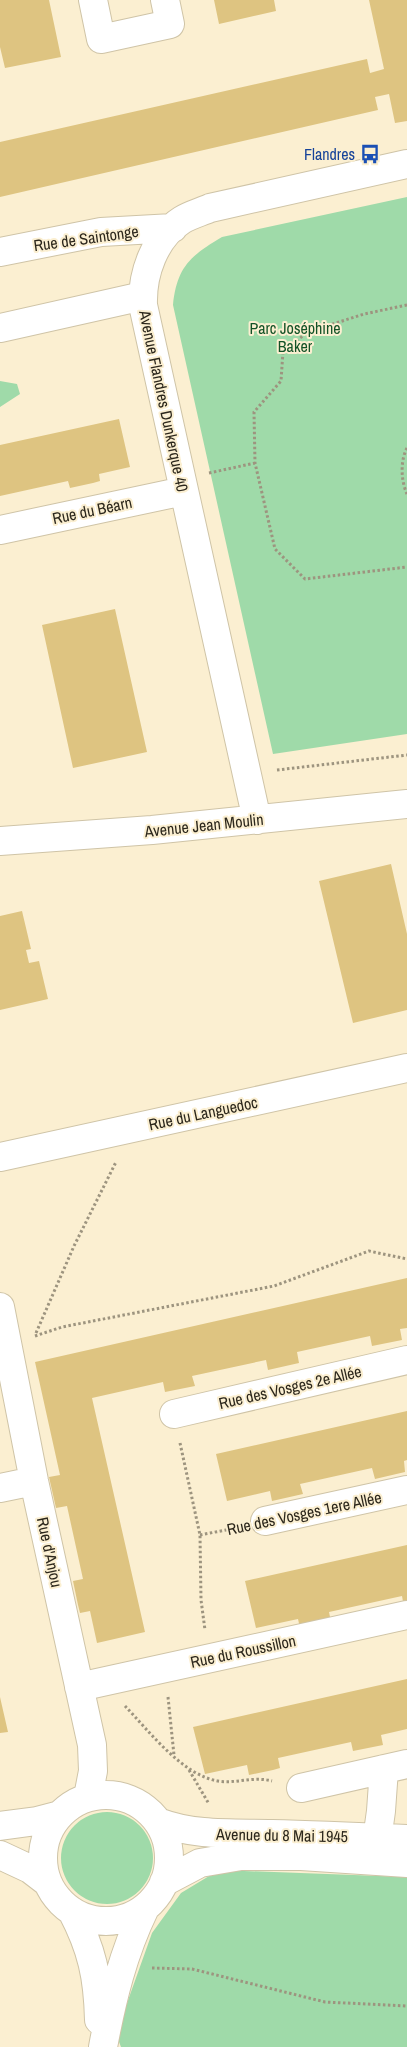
<svg xmlns="http://www.w3.org/2000/svg" width="407" height="2047" font-family="'Archivo Narrow',sans-serif">
<style>
.green{fill:#9fdaa9}
.building{fill:#dec481}
.lines{fill:none;stroke-linecap:round;stroke-linejoin:round}
.minor-casing{stroke:#cfc4a7;stroke-width:30}
.path{stroke:#9d947f;stroke-width:3;stroke-dasharray:2.5 2.5;stroke-linecap:butt}
.minor{stroke:#fff;stroke-width:28}
.labels{text-anchor:middle;stroke-width:4;stroke-linejoin:round;paint-order:stroke}
.transit-label{font-size:16px;fill:#164399;stroke:#fbefd1;text-anchor:end}
.street-label{font-size:16px;fill:#2c271c;stroke:#fbefd1}
.park-label{font-size:16px;fill:#125226;stroke:#fbefd1}
</style>
<rect width="100%" height="100%" fill="#fbefd1"/>
<path class="green" d="M 407,197 L 407,734 L 273,754 L 173,305 C 177,267 190,256 222,237 Z
M 0,381 L 17,384 L 20,394 L 0,407 Z
M61 1858a46 46 0 1 1 92 0a46 46 0 1 1-92 0Z
M 219,1870 L 407,1877 L 407,2047 L 121,2047 L 116,2034 L 152,1933 L 181,1893 Z"/>
<path class="building" d="M 0,0 L 49,0 L 61,57 L 5,68 L 0,47 Z
M 214,0 L 274,0 L 276,11 L 219,24 Z
M 369,0 L 407,0 L 407,121 L 395,123 L 389,94 L 375,97 L 378,110 L 0,197 L 0,142 L 367,59 L 370,73 L 384,69 Z
M 119,419 L 130,467 L 99,474 L 100,481 L 93,483 L 70,488 L 68,481 L 0,496 L 0,445 Z
M 115,609 L 147,752 L 73,768 L 42,625 Z
M 391,864 L 407,934 L 407,1010 L 353,1023 L 319,881 Z
M 22,911 L 31,949 L 26,950 L 29,963 L 39,961 L 48,999 L 0,1010 L 0,916 Z
M 407,1278 L 407,1328 L 400,1329 L 402,1340 L 372,1346 L 370,1336 L 297,1352 L 299,1363 L 268,1370 L 266,1360 L 192,1376 L 195,1386 L 165,1392 L 163,1382 L 92,1398 L 145,1632 L 97,1643 L 90,1611 L 80,1613 L 78,1605 L 73,1581 L 83,1579 L 67,1506 L 56,1508 L 49,1477 L 60,1475 L 35,1362 Z
M 407,1411 L 407,1460 L 404,1461 L 405,1472 L 375,1479 L 372,1468 L 300,1484 L 303,1494 L 272,1501 L 270,1491 L 227,1501 L 216,1454 Z
M 407,1545 L 407,1606 L 404,1607 L 402,1596 L 329,1612 L 331,1622 L 300,1628 L 298,1619 L 256,1628 L 245,1581 Z
M 407,1679 L 407,1729 L 381,1735 L 383,1745 L 353,1751 L 351,1742 L 278,1758 L 280,1768 L 273,1770 L 249,1775 L 247,1765 L 205,1774 L 193,1727 Z
M 0,1697 L 8,1732 L 0,1733 Z"/>
<g class="lines">
<defs>
<path id="minor" d="M 93,0 L 101,39 L 170,24 L 165,0
M 0,252 L 101,232 L 173,228
M 0,328 L 143,296
M 0,530 L 184,491
M 257,820 L 143,305 C 142,274 154,238 182,220 C 190,215 201,212 210,208 L 407,164
M 0,841 L 152,830 L 407,804
M 0,1157 L 407,1068
M 0,1307 L 34,1481 L 92,1745 L 93,1771 L 88,1797
M 174,1414 L 407,1360
M 0,1488 L 34,1481
M 265,1521 L 407,1490
M 79,1687 L 407,1615
M 301,1788 L 407,1764
M43 1858a63 63 0 1 1 126 0a63 63 0 1 1-126 0Z
M 158,1822 C 195,1836 232,1833 272,1834 C 317,1835 362,1837 407,1839
M 0,1826 L 37,1821 L 60,1815
M 375,1854 L 381,1811 L 384,1769
M 0,1855 L 30,1869 L 47,1882
M 164,1882 L 200,1863 L 241,1856 L 301,1856 L 407,1863
M 72,1911 C 92,1949 98,1977 99,2020
M 103,2047 C 112,1999 123,1953 145,1908"/>
</defs>
<use href="#minor" class="minor-casing"/>
<path class="path" d="M 407,305 L 364,314 L 308,332 L 283,351 L 281,381 L 254,412 L 255,463 L 275,549 L 305,579 L 407,567
M 407,448 C 400,461 401,481 407,494
M 209,473 L 255,463
M 277,770 L 407,755
M 36,1333 L 74,1246 L 116,1162
M 35,1336 L 62,1327 L 274,1286 L 369,1251 L 407,1259
M 180,1443 L 200,1535 L 201,1600 L 205,1630
M 200,1535 L 236,1528
M 168,1697 L 174,1755
M 125,1706 C 149,1731 182,1775 218,1781 C 236,1784 253,1776 272,1781
M 189,1770 L 209,1804
M 152,1968 L 192,1969 L 325,2002 L 407,2006"/>
<use href="#minor" class="minor"/>
</g>
<defs>
<symbol id="bus-bare" viewBox="-9 -9 18 18"><path d="M-5-6H5V4H4V6H2V4H-2V6H-4V4H-5ZM-3.5-4V0h7V-4ZM-3.5 1.2v1.5H-2V1.2ZM2 1.2v1.5H3.5V1.2Z" fill="#1a4fb4" stroke="#fbefd1" stroke-width="2.5" paint-order="stroke"/></symbol>
</defs>
<g fill-rule="evenodd">
<use href="#bus-bare" x="356" y="140" width="28" height="28"/>
</g>
<g class="labels">
<g class="transit-label">
<text x="355" y="160">Flandres</text>
</g>
<g class="street-label">
<text transform="translate(86 238) rotate(-8)" y="6">Rue de Saintonge</text>
<text transform="translate(164 401) rotate(78)" y="6">Avenue Flandres Dunkerque 40</text>
<text transform="translate(92 510) rotate(-12)" y="6">Rue du Béarn</text>
<text transform="translate(204 825) rotate(-6)" y="6">Avenue Jean Moulin</text>
<text transform="translate(203 1113) rotate(-12)" y="6">Rue du Languedoc</text>
<text transform="translate(290 1387) rotate(-13)" y="6">Rue des Vosges 2e Allée</text>
<text transform="translate(304 1513) rotate(-12)" y="6">Rue des Vosges 1ere Allée</text>
<text transform="translate(50 1552) rotate(78)" y="6">Rue d'Anjou</text>
<text transform="translate(243 1651) rotate(-12)" y="6">Rue du Roussillon</text>
<text transform="translate(282 1835) rotate(1)" y="6">Avenue du 8 Mai 1945</text>
</g>
<g class="park-label">
<text x="295" y="334">Parc Joséphine<tspan x="295" dy="18">Baker</tspan></text>
</g>
</g>
</svg>
